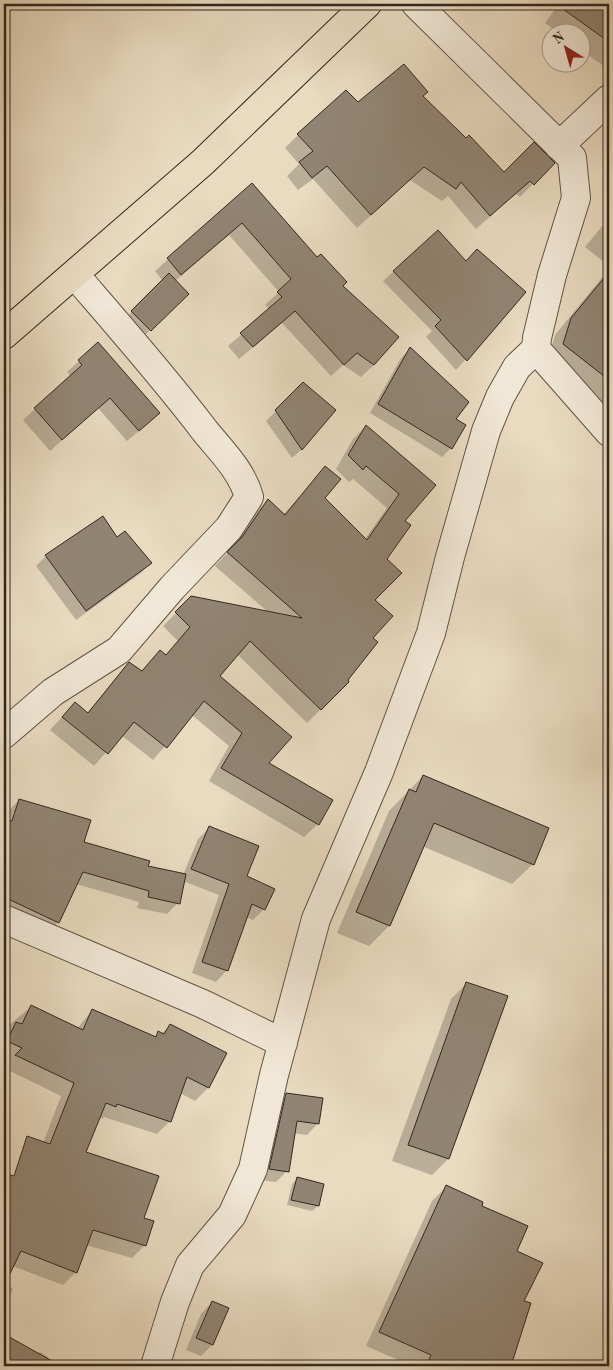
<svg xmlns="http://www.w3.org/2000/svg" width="613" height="1370" font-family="'Old Standard TT',serif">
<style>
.shadow{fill:#0003}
.building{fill:#928473;stroke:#33271f}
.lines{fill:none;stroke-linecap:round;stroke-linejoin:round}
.minor-casing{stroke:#605447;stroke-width:30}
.major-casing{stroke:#33271f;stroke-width:30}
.minor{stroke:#f1e7d6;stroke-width:28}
.major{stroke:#e9dac0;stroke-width:28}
</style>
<rect width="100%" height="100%" fill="#e9dac0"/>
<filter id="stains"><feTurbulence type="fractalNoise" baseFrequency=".004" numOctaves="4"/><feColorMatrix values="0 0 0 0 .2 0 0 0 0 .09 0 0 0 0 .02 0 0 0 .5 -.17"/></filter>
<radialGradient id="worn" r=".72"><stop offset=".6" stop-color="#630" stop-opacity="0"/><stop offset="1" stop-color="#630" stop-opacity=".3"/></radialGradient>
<path class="shadow" d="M 559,4 L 609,4 L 609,70 L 580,49 L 580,32 L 558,32 L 545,23 Z
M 422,96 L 504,174 L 553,163 L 520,197 L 516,194 L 476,229 L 448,196 L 442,201 L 410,180 L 357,228 L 313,179 L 298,190 L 287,176 L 299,164 L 285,148 L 298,135 L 358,104 Z
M 252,185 L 341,286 L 374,365 L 361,377 L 343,365 L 331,376 L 282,323 L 239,359 L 228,346 L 270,310 L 265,305 L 279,292 L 229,235 L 175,281 L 187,294 L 139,341 L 121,322 L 163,281 L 155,271 Z
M 609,218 L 609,266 L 585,247 Z
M 438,232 L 465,262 L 525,292 L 456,370 L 426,337 L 432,331 L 383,281 Z
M 609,269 L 609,408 L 548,360 L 555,335 Z
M 98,344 L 147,424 L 127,441 L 98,408 L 50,451 L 23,420 L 71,376 L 67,372 Z
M 410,349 L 451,448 L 442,457 L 370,413 L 401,358 Z
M 303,384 L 302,449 L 292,458 L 266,421 Z
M 366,426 L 434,486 L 403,521 L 385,559 L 374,600 L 371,638 L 348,682 L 307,723 L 237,654 L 218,676 L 267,763 L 318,824 L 304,837 L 209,781 L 229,746 L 192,715 L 153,760 L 121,735 L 94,766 L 50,730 L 75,703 L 87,713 L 129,663 L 141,672 L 165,656 L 178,641 L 163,626 L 178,611 L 268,612 L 215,566 L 229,551 L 255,514 L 268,500 L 283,515 L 325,468 L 323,499 L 365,539 L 387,508 L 353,479 L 349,482 L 336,469 L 353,439 Z
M 102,518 L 117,539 L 150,563 L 141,573 L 76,620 L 36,566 L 46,556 Z
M 423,776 L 533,864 L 512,884 L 422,846 L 389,926 L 369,946 L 337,933 L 389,811 Z
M 19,800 L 82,843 L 147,867 L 183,875 L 198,839 L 209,828 L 245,877 L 264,909 L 253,920 L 246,917 L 227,970 L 216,982 L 192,973 L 219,895 L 183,881 L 178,903 L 167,914 L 137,908 L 139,902 L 76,884 L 58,922 L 47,934 L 4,914 L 4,820 L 8,811 Z
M 467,983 L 448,1159 L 432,1175 L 392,1161 L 451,999 Z
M 31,1007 L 77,1029 L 92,1010 L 154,1037 L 159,1033 L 162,1034 L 170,1025 L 225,1053 L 208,1088 L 195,1101 L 180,1093 L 170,1121 L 157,1134 L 104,1117 L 102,1119 L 98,1118 L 85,1152 L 143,1219 L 145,1245 L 132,1258 L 86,1245 L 76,1272 L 63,1285 L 12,1266 L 5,1281 L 13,1289 L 4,1306 L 4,1201 L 28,1155 L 43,1143 L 61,1096 L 4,1068 L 10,1061 L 4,1058 L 4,1036 L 9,1025 Z
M 287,1094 L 318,1123 L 307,1135 L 293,1133 L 287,1171 L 276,1182 L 259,1180 L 275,1105 Z
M 297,1179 L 323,1185 L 318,1206 L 312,1211 L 287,1205 L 292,1184 Z
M 446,1187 L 480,1206 L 516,1252 L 522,1301 L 511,1363 L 521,1366 L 412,1366 L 366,1346 L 432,1201 Z
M 212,1302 L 227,1309 L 212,1345 L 201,1356 L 186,1350 L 201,1314 Z
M 4,1336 L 37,1354 L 40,1352 L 48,1357 L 43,1366 L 4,1366 Z"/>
<path class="building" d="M 556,4 L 609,4 L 609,42 Z
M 404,64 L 428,92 L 423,96 L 466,138 L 469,135 L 504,172 L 534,142 L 555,163 L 534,185 L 530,181 L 490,216 L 461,182 L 456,189 L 424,167 L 371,215 L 327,166 L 312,178 L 299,162 L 313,151 L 297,134 L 346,90 L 358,102 Z
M 252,183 L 317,257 L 321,254 L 347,282 L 343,286 L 399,337 L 374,365 L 357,353 L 344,365 L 295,311 L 253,347 L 240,333 L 282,297 L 277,292 L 291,279 L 242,223 L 181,275 L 167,258 Z
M 438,230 L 466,261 L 477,249 L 526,292 L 467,361 L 435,326 L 441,320 L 393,271 Z
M 609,272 L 609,380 L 563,344 L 571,318 Z
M 169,273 L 189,294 L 151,331 L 131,311 Z
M 98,342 L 160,413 L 139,431 L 110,398 L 62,440 L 34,408 L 82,365 L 78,360 Z
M 410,347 L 469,402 L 456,419 L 466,425 L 452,449 L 378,404 Z
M 303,382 L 336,410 L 302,450 L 275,410 Z
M 366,425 L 436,485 L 405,521 L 411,525 L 387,559 L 402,573 L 375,600 L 393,616 L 373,638 L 378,642 L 348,680 L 349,682 L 321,710 L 250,641 L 220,676 L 292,737 L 269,763 L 333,800 L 319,825 L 221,768 L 242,733 L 204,701 L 167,748 L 134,722 L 108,754 L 62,717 L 75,702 L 88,713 L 129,662 L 142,671 L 160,650 L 166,655 L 190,627 L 175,612 L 191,596 L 302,618 L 227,552 L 242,537 L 268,499 L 285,515 L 325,466 L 341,479 L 325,498 L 367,540 L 399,494 L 366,466 L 363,470 L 348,455 Z
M 103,516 L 117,537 L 125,531 L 152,563 L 86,611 L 45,555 Z
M 423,775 L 549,828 L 534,865 L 434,823 L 390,926 L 356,912 L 409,789 L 416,792 Z
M 19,799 L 91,820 L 84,842 L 150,861 L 148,866 L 186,874 L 180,904 L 148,897 L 149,891 L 83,872 L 59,923 L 4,897 L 4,819 L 12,821 Z
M 209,826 L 259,846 L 247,876 L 275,889 L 265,910 L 252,904 L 228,971 L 202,962 L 229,884 L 191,869 Z
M 466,982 L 508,996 L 449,1159 L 408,1145 Z
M 31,1005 L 83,1030 L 92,1009 L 156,1037 L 158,1031 L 164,1034 L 170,1024 L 227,1053 L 209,1088 L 187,1077 L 171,1122 L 117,1104 L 116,1107 L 106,1103 L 86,1152 L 159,1176 L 144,1218 L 154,1221 L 146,1246 L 93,1230 L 77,1273 L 21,1251 L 4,1286 L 4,1186 L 7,1174 L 14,1176 L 27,1136 L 50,1144 L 74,1083 L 15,1055 L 22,1048 L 7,1041 L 16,1022 L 22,1024 Z
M 286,1093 L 323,1098 L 319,1124 L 297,1121 L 289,1172 L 269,1169 Z
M 297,1177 L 324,1184 L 319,1206 L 291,1200 Z
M 446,1185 L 483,1202 L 482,1206 L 528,1226 L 517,1251 L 543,1263 L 524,1301 L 531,1303 L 511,1366 L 426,1366 L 431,1355 L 379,1332 Z
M 212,1301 L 229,1308 L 213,1345 L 196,1338 Z
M 4,1334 L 61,1366 L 4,1366 Z"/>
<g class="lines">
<defs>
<path id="minor" d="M 416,4 L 572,158 L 576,198 L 552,275 L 537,338 L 536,349 L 609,432
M 559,146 L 609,99
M 4,734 L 53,692 L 119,650 L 172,588 L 229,528 L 249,497 C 242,471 222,452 205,431 C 164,377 119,326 75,275
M 4,919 L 203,1004 L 283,1043
M 155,1366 L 175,1302 L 190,1265 L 232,1215 L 253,1169 L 274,1075 L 316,919 L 379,772 L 431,633 L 450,557 L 486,431 L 500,397 L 517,367 L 536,349"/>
<path id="major" d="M 4,335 L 203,162 L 367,4"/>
</defs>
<use href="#minor" class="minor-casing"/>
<use href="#major" class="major-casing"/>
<use href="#minor" class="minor"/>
<use href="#major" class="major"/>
</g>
<rect width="613" height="1370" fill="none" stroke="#e9dac0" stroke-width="20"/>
<rect x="5" y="5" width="603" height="1360" fill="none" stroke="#33271f" stroke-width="2.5"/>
<rect x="10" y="10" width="593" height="1350" fill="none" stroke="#33271f"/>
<g transform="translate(566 48) rotate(323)"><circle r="24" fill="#f1e7d6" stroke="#a59a8d"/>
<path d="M0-4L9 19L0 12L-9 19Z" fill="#8f2418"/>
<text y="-8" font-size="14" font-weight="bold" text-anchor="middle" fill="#33271f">N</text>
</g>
<rect width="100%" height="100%" filter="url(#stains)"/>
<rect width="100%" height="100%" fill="url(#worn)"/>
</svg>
